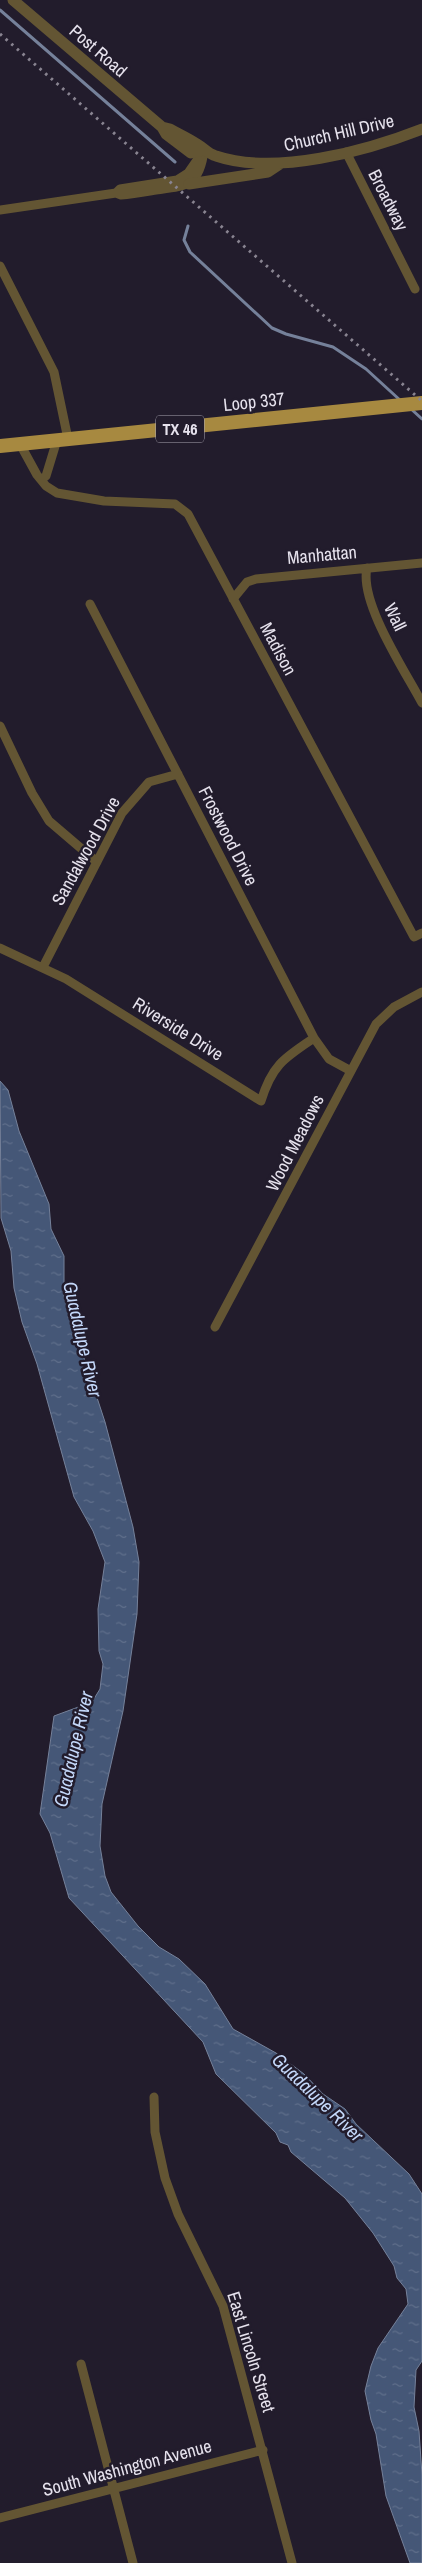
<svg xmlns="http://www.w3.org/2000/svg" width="422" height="2563" font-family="'Archivo Narrow',sans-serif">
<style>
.water{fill:url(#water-ripples);stroke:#75819a}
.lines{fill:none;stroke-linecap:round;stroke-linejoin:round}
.stream{stroke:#75819a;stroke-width:3}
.minor{stroke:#635533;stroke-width:9}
.tertiary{stroke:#635533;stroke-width:11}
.primary{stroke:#a78940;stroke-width:14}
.rail{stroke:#898491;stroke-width:3;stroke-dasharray:2.5 5;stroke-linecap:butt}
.labels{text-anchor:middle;stroke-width:5;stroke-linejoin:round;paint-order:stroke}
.shield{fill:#221c2c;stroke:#aba7b3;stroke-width:1}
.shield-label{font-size:16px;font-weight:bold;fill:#e6e2ed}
.street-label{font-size:18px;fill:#e6e2ed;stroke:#221c2c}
.water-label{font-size:19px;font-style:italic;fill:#c4d8fa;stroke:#221c2c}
</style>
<defs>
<pattern id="water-ripples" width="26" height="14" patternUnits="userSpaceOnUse" patternTransform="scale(1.25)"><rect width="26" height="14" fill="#455777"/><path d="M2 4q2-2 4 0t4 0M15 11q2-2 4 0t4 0" fill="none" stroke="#606f8b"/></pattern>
</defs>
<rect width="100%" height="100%" fill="#221c2c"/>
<path class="water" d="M 0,1081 L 8,1090 L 19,1131 L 49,1204 L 51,1229 L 64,1256 L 64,1297 L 105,1422 L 133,1527 L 139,1562 L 137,1614 L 123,1711 L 102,1804 L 100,1846 L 105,1876 L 111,1892 L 138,1926 L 159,1947 L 179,1959 L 205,1984 L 233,2029 L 276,2053 L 304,2074 L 323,2094 L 345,2109 L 356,2124 L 409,2174 L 422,2194 L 422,2361 L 416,2370 L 414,2407 L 419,2431 L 422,2475 L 422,2563 L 410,2563 L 386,2496 L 376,2434 L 371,2420 L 365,2391 L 371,2366 L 378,2348 L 408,2304 L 406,2289 L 397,2278 L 394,2266 L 373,2233 L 345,2198 L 291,2152 L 288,2145 L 280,2142 L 276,2133 L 216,2074 L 203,2042 L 69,1898 L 50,1833 L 40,1814 L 54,1716 L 92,1702 L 100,1689 L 103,1664 L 99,1651 L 98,1609 L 105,1562 L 93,1531 L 74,1497 L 37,1364 L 22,1322 L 14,1288 L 11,1251 L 1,1218 Z"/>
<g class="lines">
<path class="stream" d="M 0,10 L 175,162
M 188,226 L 184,240 L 190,252 L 272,328 L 286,334 L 333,347 L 366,369 L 401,401
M 410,408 L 422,419"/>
<path class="minor" d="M 346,152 L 415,289
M 116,193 L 120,189 L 177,180 L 188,173 L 204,150
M 0,210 L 116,193 L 121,195 C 133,194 144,192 156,190 C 186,186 200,186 204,150
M 0,266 L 54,372 L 68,439
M 20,444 L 37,475 L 46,486 L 57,493 L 104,501 L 175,504 L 188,514 L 414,937 L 422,933
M 42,479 L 46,476 L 57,440
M 367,568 C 359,602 405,671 422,703
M 233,599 L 247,582 L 256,579 L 422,563
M 90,604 L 314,1038 L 329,1059 L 351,1071
M 0,726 L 32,793 L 49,821 L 97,862
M 0,948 L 66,979 L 261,1101 C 272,1065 284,1058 314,1038
M 43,967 L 122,813 L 149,782 L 178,774
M 215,1327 L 376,1024 L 394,1007 L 422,992
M 154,2097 L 155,2132 L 165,2178 L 178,2214 L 223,2306 L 292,2563
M 81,2364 L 133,2563
M 0,2518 L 263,2450"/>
<path class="tertiary" d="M 13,0 L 162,127 L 166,134 L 191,153 L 204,150
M 162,127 L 170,129 C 179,134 188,138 197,144 C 204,148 208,154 216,156 C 275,176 366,151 422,129
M 189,184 L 268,172 L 280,164"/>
<path class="primary" d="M 0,446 L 422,403"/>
<path class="rail" d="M 0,34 L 422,401"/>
</g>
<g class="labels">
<rect class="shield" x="156" y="415.5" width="48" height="27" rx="4"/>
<g class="shield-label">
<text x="180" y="435">TX 46</text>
</g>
<g class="street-label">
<text transform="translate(98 51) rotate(41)" y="6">Post Road</text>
<text transform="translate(339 133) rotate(-13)" y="6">Church Hill Drive</text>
<text transform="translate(388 200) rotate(63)" y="6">Broadway</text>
<text transform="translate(254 402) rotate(-6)" y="6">Loop 337</text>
<text transform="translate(322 555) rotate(-5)" y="6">Manhattan</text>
<text transform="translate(395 617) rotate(64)" y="6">Wall</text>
<text transform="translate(278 649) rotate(62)" y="6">Madison</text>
<text transform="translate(228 836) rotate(63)" y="6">Frostwood Drive</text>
<text transform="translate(86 851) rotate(-61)" y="6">Sandalwood Drive</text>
<text transform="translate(178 1029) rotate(32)" y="6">Riverside Drive</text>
<text transform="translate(295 1143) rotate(-63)" y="6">Wood Meadows</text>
<text transform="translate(251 2352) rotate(73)" y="6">East Lincoln Street</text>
<text transform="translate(127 2468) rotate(-15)" y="6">South Washington Avenue</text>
</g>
<g class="water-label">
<text transform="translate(83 1339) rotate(77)" y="7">Guadalupe River</text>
<text transform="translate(73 1749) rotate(-77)" y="7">Guadalupe River</text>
<text transform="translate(318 2097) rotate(44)" y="7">Guadalupe River</text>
</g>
</g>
</svg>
